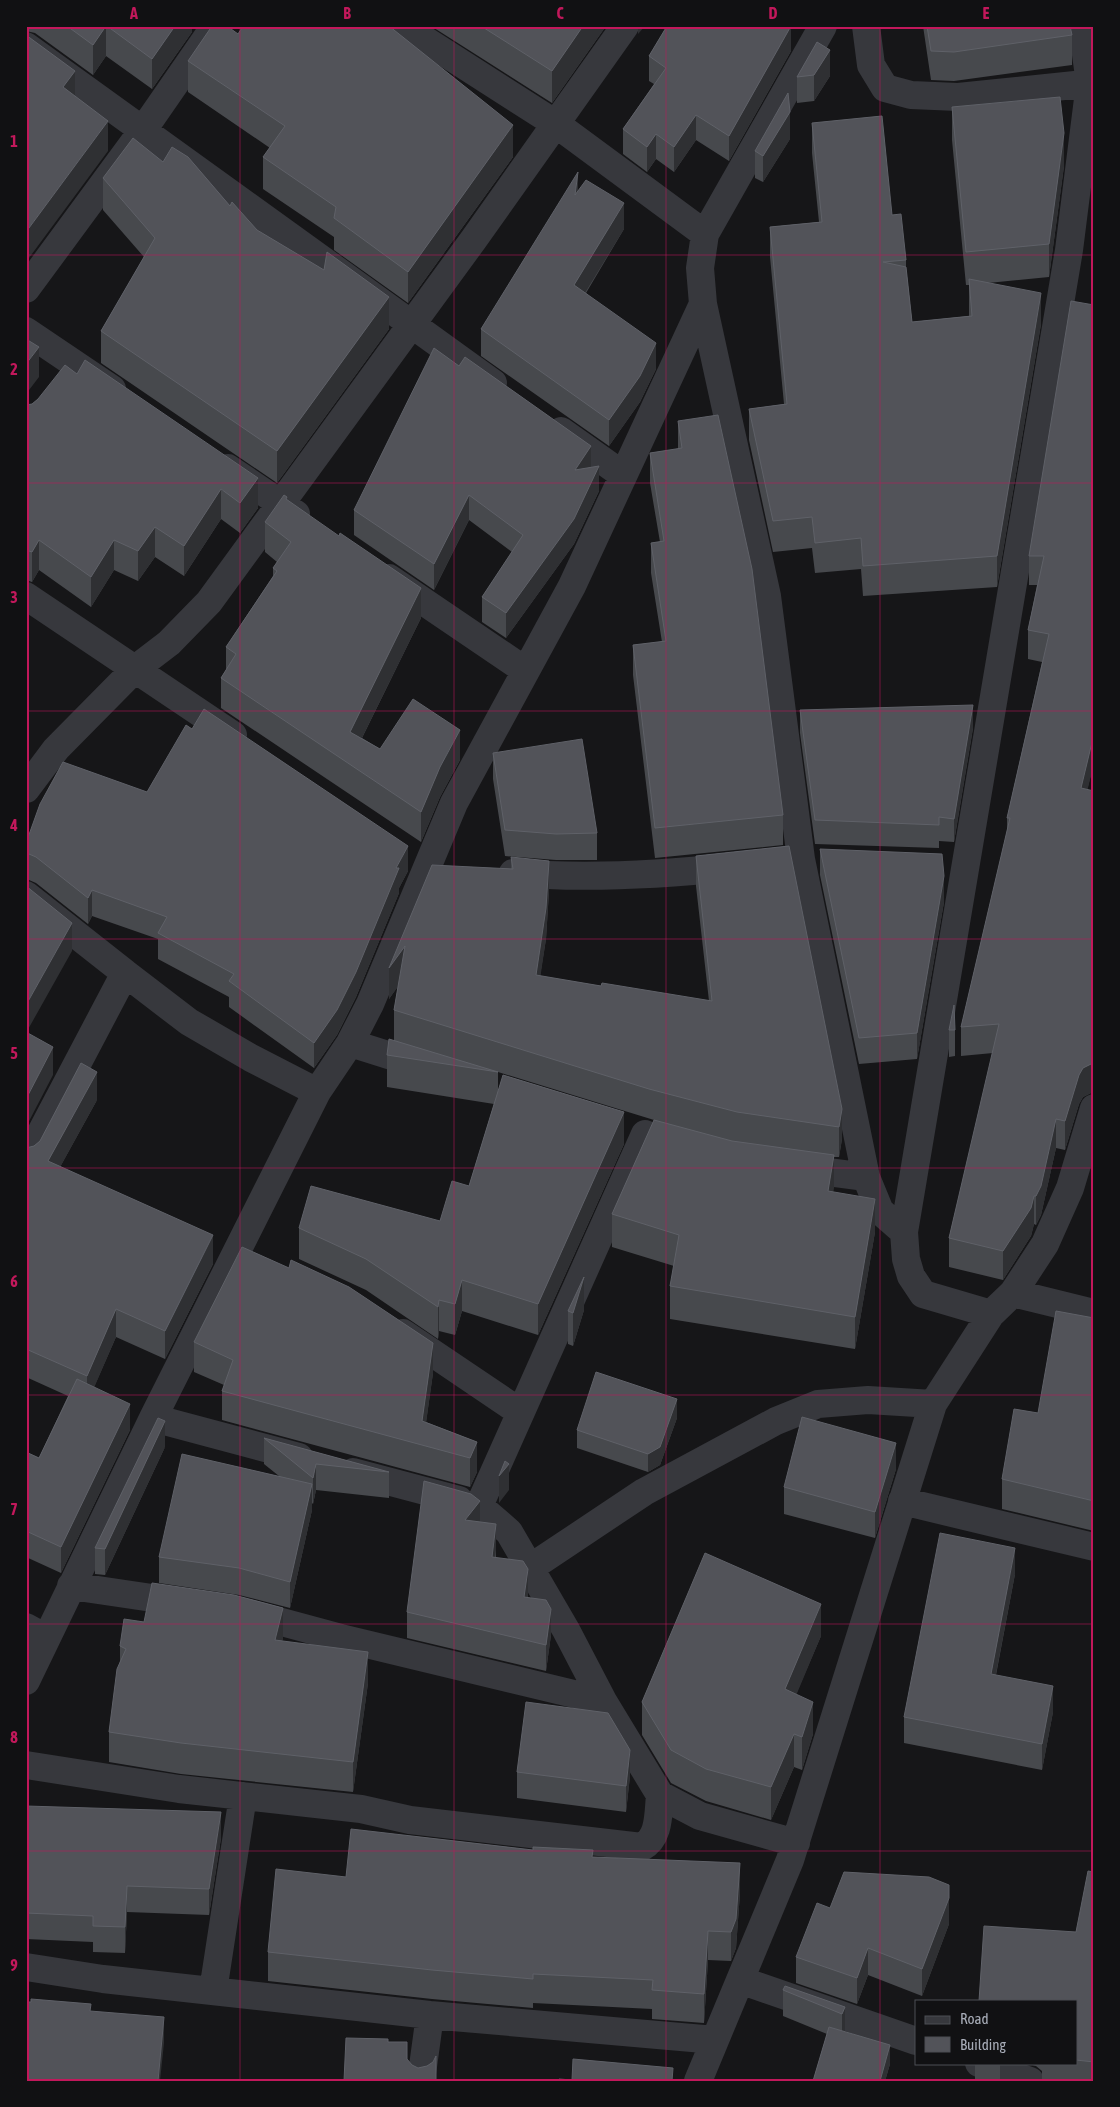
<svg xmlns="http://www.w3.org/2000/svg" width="1120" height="2107" font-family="'Asap Condensed',sans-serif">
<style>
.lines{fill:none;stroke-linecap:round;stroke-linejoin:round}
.street{stroke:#37383d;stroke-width:28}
.wall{fill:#47494d}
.shaded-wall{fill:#2f3033}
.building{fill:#525359;stroke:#5f6168}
.grid{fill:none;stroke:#c2185b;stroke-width:1;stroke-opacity:0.55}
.neatline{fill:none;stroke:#c2185b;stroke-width:2}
.grid-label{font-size:16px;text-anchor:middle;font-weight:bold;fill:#c2185b}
</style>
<rect width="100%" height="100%" fill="#161618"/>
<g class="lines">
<path class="street" d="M 403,26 L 556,124 L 705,234
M 823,26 L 705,234 L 700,268 L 703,304 L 767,596 L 801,859 L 866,1177 L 880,1211 L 904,1232
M 866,26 L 871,65 L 885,88 L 911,95 L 958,97 L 1094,83
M 26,46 L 493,383
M 26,289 L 143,130 L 215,26
M 26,331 L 112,389
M 561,431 L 623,475
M 228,468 L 296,514
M 389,578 L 526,671
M 26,596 L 233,735
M 26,789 L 56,749 L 135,669 L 169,643 L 209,602 L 474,239 L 625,26
M 513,873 C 586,879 659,875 732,867
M 26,895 L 125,973 L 26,1161
M 125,973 L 189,1022 L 251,1058 L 317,1092 L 350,1043 L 370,1004 L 454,803 L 572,586 L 703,304
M 350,1043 L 423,1066
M 645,1134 L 479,1506 L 509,1532 L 566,1630 L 603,1701 L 660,1795 L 700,1816 L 796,1843
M 797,1168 L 866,1177
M 1013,1293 L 1094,1313
M 991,1314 L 923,1294 L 911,1276 L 906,1259 L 904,1232 L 1069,250 L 1090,83 L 1082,26
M 403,1333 L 520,1412
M 153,1418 L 317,1092
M 353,1472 L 459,1500
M 902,1501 L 1094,1547
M 530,1568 L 644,1492 L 776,1421 L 818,1404 L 868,1400 L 933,1404
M 71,1586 L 186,1603
M 248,1613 L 341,1638 L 603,1701
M 26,1627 L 46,1638
M 26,1681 L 153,1418 L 299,1457
M 26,1765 L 179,1789 L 361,1809 L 410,1820 L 642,1847 C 660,1837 658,1814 660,1795
M 26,1967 L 103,1979 L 430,2015 L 715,2040
M 740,1980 L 916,2041
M 213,1991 L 243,1796
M 979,2063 L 1030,2081
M 421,2081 L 430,2015
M 698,2081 L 790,1860 L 933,1404 L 991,1314 L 1013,1293 L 1045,1244 L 1070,1188 L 1094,1108"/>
</g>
<path class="wall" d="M 26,26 L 192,26 L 192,32 L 152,89 L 106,56 L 93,75 L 35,33 L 26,31 Z
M 431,26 L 606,26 L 552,103 Z
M 667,26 L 794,26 L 791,27 L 791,51 L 729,161 L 696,140 L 674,172 L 656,159 L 647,172 L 623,154 L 623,129 L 654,84 L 649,81 L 649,56 Z
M 923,26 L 1070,26 L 1072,35 L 1072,65 L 954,81 L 931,80 Z
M 238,34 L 513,157 L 408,303 L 334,250 L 334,237 L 263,189 L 263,157 L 270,148 L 188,92 L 188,61 Z
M 830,50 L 830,76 L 814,101 L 797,103 L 797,77 Z
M 952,107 L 1064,166 L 1049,277 L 988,283 L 1041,324 L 997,587 L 863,596 L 861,569 L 815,573 L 812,548 L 773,552 L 749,440 L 749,409 L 784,404 L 770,257 L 770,227 L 819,222 L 812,153 L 812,123 L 892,215 L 906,260 L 906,267 L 912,322 L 969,316 L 969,285 L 966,285 L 952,140 Z
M 790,139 L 763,182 L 755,178 L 755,151 Z
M 163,162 L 230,206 L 257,230 L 389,329 L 277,483 L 101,363 L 101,331 L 144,257 L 103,210 L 103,178 Z
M 578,191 L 624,229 L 586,293 L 656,369 L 640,402 L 609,446 L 481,356 L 481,329 Z
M 1094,305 L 1094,763 L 1087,790 L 1094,791 L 1094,1093 L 1091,1093 L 1083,1097 L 1079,1104 L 1065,1150 L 1056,1148 L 1041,1215 L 1036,1225 L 1034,1224 L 1031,1236 L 1003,1280 L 949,1267 L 949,1238 L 993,1053 L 961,1056 L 961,1027 L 1007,831 L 1007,818 L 1042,662 L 1028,659 L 1028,630 L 1037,585 L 1029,585 L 1029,556 Z
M 38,399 L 258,508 L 240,533 L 221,519 L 184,576 L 155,557 L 138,581 L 114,570 L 91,607 L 39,570 L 32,582 L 26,580 L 26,405 L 32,404 Z
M 678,421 L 783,815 L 783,845 L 655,858 L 633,675 L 633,645 L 662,642 L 651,573 L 651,543 L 660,542 L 650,483 L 650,453 L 678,449 Z
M 591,467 L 599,491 L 574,544 L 506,638 L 482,622 L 482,597 L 512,552 L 469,520 L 434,590 L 354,535 L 354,510 Z
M 287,500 L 421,618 L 362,738 L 380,749 L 460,760 L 440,797 L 421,842 L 221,708 L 221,678 L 226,670 L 226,647 L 273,576 L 273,568 L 277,562 L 265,552 L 265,522 Z
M 800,710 L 973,728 L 954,842 L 939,841 L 939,848 L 815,844 L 800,733 Z
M 493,753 L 597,833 L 597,860 L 556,860 L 505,856 L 493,779 Z
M 147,792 L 408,871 L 399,888 L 399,893 L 356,997 L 337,1035 L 314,1068 L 229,1007 L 229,997 L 158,959 L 158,939 L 92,916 L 88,924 L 36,883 L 29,880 L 26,880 L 26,843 Z
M 789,846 L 842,1139 L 839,1157 L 834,1157 L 833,1192 L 875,1232 L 855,1349 L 670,1319 L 670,1286 L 674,1266 L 612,1247 L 612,1214 L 654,1120 L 498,1072 L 498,1091 L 624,1144 L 538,1335 L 462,1311 L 455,1335 L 439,1331 L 438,1339 L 366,1290 L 299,1259 L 299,1228 L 440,1221 L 469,1186 L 494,1104 L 387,1087 L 387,1055 L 394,1040 L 394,1010 L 398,986 L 389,999 L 389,968 L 511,869 L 511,857 L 549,891 L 546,939 L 540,976 L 601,986 L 709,1001 L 696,886 L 696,856 Z
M 820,849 L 944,902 L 917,1059 L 859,1064 L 820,875 Z
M 949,1030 L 955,1030 L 955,1056 L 949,1057 Z
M 97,1100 L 60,1167 L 213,1264 L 165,1359 L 116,1337 L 94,1387 L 130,1430 L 61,1573 L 26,1557 L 26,1452 L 39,1458 L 68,1396 L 26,1377 L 26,1148 L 34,1146 Z
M 584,1310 L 573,1346 L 568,1344 L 568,1311 Z
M 1094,1318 L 1094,1531 L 1002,1509 L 1002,1479 L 1038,1413 Z
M 194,1342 L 433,1373 L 426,1422 L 477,1442 L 477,1472 L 470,1487 L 222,1420 L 222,1391 L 224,1385 L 194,1372 Z
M 677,1418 L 660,1465 L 648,1472 L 577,1448 L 577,1430 Z
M 264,1438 L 389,1472 L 389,1498 L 316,1490 L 313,1504 L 312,1503 L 312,1510 L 290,1608 L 239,1595 L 159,1583 L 159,1557 L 279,1476 L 264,1464 Z
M 165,1447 L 105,1575 L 95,1574 L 95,1548 Z
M 896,1469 L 875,1538 L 784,1514 L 784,1487 Z
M 480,1522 L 496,1550 L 496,1557 L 528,1595 L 528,1598 L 551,1635 L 546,1671 L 407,1638 L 407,1612 Z
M 1015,1574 L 996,1675 L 1053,1712 L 1042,1770 L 904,1743 L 904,1717 Z
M 821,1636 L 796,1694 L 813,1734 L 802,1770 L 794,1767 L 771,1820 L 706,1801 L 671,1783 L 642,1735 L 642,1702 Z
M 283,1638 L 282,1641 L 368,1683 L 353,1792 L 181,1774 L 109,1762 L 109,1732 L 120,1661 L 120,1646 Z
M 517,1772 L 630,1776 L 626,1812 L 517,1798 Z
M 26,1806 L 221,1838 L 209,1915 L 127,1912 L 125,1953 L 93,1952 L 93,1942 L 26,1939 Z
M 593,1857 L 740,1893 L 736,1948 L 731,1961 L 708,1960 L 704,2023 L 652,2019 L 652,2009 L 533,2003 L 533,2008 L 432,1999 L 268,1981 L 268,1952 L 346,1877 Z
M 1094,1872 L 1094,2081 L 1042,2081 L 1042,2071 L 1036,2066 L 1026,2063 L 1076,2063 L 1076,1932 Z
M 830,1908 L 949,1924 L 922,1996 L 868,1975 L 857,2004 L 796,1983 L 796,1957 Z
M 783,1990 L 845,2007 L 845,2032 L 890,2064 L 885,2081 L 813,2081 L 827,2034 L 783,2016 Z
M 975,2063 L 1000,2063 L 1000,2081 L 975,2081 Z"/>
<path class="shaded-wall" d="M 106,26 L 106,56 L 93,75 L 93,45 Z
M 175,26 L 192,26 L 192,32 L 152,89 L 152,59 Z
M 583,26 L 606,26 L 552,103 L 552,71 Z
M 638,26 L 645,26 L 638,34 Z
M 791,26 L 791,51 L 729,161 L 729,136 Z
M 830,50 L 830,76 L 814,101 L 814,75 Z
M 75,71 L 75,101 L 63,87 Z
M 790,112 L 790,139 L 763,182 L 763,156 Z
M 696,115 L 696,140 L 674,172 L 674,147 Z
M 108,121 L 108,151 L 26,262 L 26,232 Z
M 513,125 L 513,157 L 408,303 L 408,272 Z
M 1064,133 L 1064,166 L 1049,277 L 1049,244 Z
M 656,134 L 656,159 L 647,172 L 647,147 Z
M 578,172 L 578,198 L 575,195 Z
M 624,203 L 624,229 L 574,311 L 574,285 Z
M 1041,293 L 1041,324 L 997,587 L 997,556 Z
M 389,297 L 389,329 L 277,483 L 277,451 Z
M 656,343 L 656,369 L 640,402 L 609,446 L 609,420 Z
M 39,347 L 39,377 L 26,394 L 26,364 Z
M 591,446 L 591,472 L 575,470 Z
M 599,466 L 599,491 L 574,544 L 506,638 L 506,613 Z
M 258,478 L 258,508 L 240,533 L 240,503 Z
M 221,489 L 221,519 L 184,576 L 184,546 Z
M 469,495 L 469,520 L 434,590 L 434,564 Z
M 155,527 L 155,557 L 138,581 L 138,551 Z
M 39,540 L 39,570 L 32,582 L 32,552 Z
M 114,540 L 114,570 L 91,607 L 91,577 Z
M 421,588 L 421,618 L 350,762 L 350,732 Z
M 973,705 L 973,728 L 954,842 L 954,819 Z
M 460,730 L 460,760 L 440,797 L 421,842 L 421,812 L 440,767 Z
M 1094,734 L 1094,763 L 1081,817 L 1081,788 Z
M 408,846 L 408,871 L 399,888 L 399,893 L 356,997 L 337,1035 L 314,1068 L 314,1043 L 396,868 Z
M 549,861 L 549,891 L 546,939 L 536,1006 L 536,975 Z
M 944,876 L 944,902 L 917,1059 L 917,1033 Z
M 92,890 L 92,916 L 88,924 L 88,898 Z
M 72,923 L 72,951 L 26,1033 L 26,1005 Z
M 405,946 L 405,977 L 389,999 L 389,968 Z
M 53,1047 L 53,1075 L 26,1127 L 26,1099 Z
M 1091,1064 L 1091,1093 L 1083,1097 L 1079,1104 L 1065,1150 L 1065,1121 L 1079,1075 L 1083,1068 Z
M 97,1072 L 97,1100 L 48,1189 L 48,1161 Z
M 842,1109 L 842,1139 L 839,1157 L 839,1127 Z
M 624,1112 L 624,1144 L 538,1335 L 538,1304 Z
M 1056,1119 L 1056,1148 L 1041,1215 L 1036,1225 L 1036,1196 Z
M 834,1155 L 834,1188 L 828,1224 L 828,1191 Z
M 1034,1196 L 1034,1224 L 1031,1236 L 1003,1280 L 1003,1251 Z
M 875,1199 L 875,1232 L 855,1349 L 855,1317 Z
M 213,1235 L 213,1264 L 165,1359 L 165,1331 Z
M 584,1277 L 584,1310 L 573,1346 L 573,1313 Z
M 462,1280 L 462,1311 L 455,1335 L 455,1304 Z
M 439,1300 L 439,1331 L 438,1339 L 438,1307 Z
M 116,1309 L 116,1337 L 87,1404 L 87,1376 Z
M 433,1343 L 433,1373 L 423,1445 L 422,1421 Z
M 677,1399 L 677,1418 L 660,1465 L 648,1472 L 648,1454 Z
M 130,1404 L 130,1430 L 61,1573 L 61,1547 Z
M 165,1421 L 165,1447 L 105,1575 L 105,1549 Z
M 477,1442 L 477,1472 L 470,1487 L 470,1458 Z
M 896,1443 L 896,1469 L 875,1538 L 875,1512 Z
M 316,1464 L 316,1490 L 313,1504 L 313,1478 Z
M 509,1464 L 509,1490 L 499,1503 L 499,1476 Z
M 312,1484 L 312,1510 L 290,1608 L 290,1582 Z
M 480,1501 L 480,1527 L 465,1520 Z
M 496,1524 L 496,1550 L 492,1583 L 492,1557 Z
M 1015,1548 L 1015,1574 L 991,1700 L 991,1674 Z
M 528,1569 L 528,1595 L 524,1623 L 524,1597 Z
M 821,1604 L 821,1636 L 785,1722 L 785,1689 Z
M 283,1608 L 283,1638 L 275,1670 L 275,1640 Z
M 551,1609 L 551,1635 L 546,1671 L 546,1645 Z
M 368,1652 L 368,1683 L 353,1792 L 353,1762 Z
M 1053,1686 L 1053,1712 L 1042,1770 L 1042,1744 Z
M 813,1702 L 813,1734 L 802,1770 L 802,1737 Z
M 794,1734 L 794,1767 L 771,1820 L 771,1787 Z
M 630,1750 L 630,1776 L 626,1812 L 626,1786 Z
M 221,1812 L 221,1838 L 209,1915 L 209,1889 Z
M 740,1863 L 740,1893 L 736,1948 L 731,1961 L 731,1932 Z
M 127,1886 L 127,1912 L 125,1953 L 125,1927 Z
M 949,1898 L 949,1924 L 922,1996 L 922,1969 Z
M 708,1931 L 708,1960 L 704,2023 L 704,1994 Z
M 868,1948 L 868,1975 L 857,2004 L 857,1978 Z
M 845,2007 L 845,2033 L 842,2040 L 842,2014 Z
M 164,2017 L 164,2043 L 160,2081 L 158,2081 Z
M 890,2045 L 890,2064 L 885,2081 L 880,2081 Z"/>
<path class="building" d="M 67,26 L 106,26 L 93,45 Z
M 107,26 L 175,26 L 152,59 Z
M 212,26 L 227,26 L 238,34 L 243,26 L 389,26 L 513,125 L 408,272 L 334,218 L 336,207 L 263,157 L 285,126 L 188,61 Z
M 481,26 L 583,26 L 552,71 Z
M 667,26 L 791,26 L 729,136 L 696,115 L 674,147 L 656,134 L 647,147 L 623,129 L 666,68 L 649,56 Z
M 927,26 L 1070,26 L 1072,35 L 954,52 L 931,51 Z
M 26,35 L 75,71 L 63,87 L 108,121 L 26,232 Z
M 817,42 L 830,50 L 814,75 L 797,77 Z
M 788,93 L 790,112 L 763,156 L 755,151 Z
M 1060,97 L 1064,133 L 1049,244 L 966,252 L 952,107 Z
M 882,116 L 892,215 L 901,214 L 906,260 L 883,262 L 906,267 L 912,322 L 972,316 L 969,279 L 1041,293 L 997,556 L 863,566 L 861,538 L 815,543 L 812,517 L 773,521 L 749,409 L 787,404 L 770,227 L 822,222 L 812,123 Z
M 133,138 L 163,162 L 172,147 L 188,157 L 230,206 L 232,202 L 257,230 L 324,270 L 327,252 L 389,297 L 277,451 L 101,331 L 155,238 L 103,178 Z
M 578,172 L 575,195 L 586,180 L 624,203 L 574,285 L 656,343 L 640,376 L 609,420 L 481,329 Z
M 1071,301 L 1094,305 L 1094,734 L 1081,788 L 1094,791 L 1094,1064 L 1091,1064 L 1083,1068 L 1079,1075 L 1065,1121 L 1056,1119 L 1041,1186 L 1036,1196 L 1034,1196 L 1031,1208 L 1003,1251 L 949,1238 L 999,1024 L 961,1027 L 1010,818 L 1007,818 L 1049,634 L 1028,630 L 1044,556 L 1029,556 Z
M 26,339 L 39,347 L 26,364 Z
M 434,348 L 459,366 L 465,357 L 591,446 L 575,470 L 599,466 L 574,519 L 506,613 L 482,597 L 523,535 L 469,495 L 434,564 L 354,510 Z
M 85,360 L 258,478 L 240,503 L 221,489 L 184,546 L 155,527 L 138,551 L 114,540 L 91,577 L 39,540 L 32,552 L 26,550 L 26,405 L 32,404 L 38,399 L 65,365 L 77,374 Z
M 718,415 L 752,569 L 783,815 L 655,828 L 633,645 L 666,641 L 651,543 L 664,541 L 650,453 L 682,448 L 678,421 Z
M 284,495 L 287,497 L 286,499 L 339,536 L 340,533 L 421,588 L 350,732 L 380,749 L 413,699 L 460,730 L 440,767 L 421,812 L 221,678 L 236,654 L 226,647 L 277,571 L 273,568 L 291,542 L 265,522 Z
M 973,705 L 954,819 L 939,817 L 939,825 L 815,820 L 800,710 Z
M 204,709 L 408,846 L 396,868 L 399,868 L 356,972 L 337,1010 L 314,1043 L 229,981 L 234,974 L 158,933 L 167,917 L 92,890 L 88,898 L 36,857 L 29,854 L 26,854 L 26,843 L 40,804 L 63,762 L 147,792 L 186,725 L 192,729 Z
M 582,739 L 597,833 L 556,834 L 505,830 L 493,753 Z
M 789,846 L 842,1109 L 839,1127 L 737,1112 L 649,1089 L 394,1010 L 405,946 L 389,968 L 432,865 L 513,869 L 511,857 L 549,861 L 546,908 L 536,975 L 601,986 L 602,983 L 712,1001 L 696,856 Z
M 820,849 L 942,854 L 944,876 L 917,1033 L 859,1038 Z
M 26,886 L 72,923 L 26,1005 Z
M 954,1005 L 955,1030 L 949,1030 Z
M 26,1032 L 53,1047 L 26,1099 Z
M 389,1039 L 498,1072 L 387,1055 Z
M 81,1063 L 97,1072 L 48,1161 L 213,1235 L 165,1331 L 116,1309 L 87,1376 L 26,1349 L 26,1148 L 34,1146 L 40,1141 Z
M 503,1075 L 624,1112 L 538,1304 L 462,1280 L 455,1304 L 439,1300 L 438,1307 L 366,1259 L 299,1228 L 311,1186 L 440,1221 L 452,1181 L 469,1186 Z
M 654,1120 L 732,1141 L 834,1155 L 828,1191 L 875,1199 L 855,1317 L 670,1286 L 679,1235 L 612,1214 Z
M 242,1247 L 289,1268 L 291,1260 L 349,1287 L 433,1343 L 422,1421 L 477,1442 L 470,1458 L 222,1391 L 233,1360 L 194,1342 Z
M 584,1277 L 573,1313 L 568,1311 Z
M 1056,1311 L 1094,1318 L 1094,1501 L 1002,1479 L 1014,1409 L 1038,1413 Z
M 596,1372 L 677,1399 L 660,1447 L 648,1454 L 577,1430 Z
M 77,1379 L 130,1404 L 61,1547 L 26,1531 L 26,1452 L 39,1458 Z
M 802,1417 L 896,1443 L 875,1512 L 784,1487 Z
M 158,1418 L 165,1421 L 105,1549 L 95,1548 Z
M 264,1438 L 389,1472 L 316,1464 L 313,1478 Z
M 182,1454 L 312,1484 L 290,1582 L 239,1568 L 159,1557 Z
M 505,1461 L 509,1464 L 499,1476 Z
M 424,1481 L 471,1494 L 480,1501 L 465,1520 L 496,1524 L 492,1557 L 523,1561 L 528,1569 L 524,1597 L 546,1600 L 551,1609 L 546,1645 L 407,1612 Z
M 940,1533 L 1015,1548 L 991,1674 L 1053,1686 L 1042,1744 L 904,1717 Z
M 705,1553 L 821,1604 L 785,1689 L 813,1702 L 802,1737 L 794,1734 L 771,1787 L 706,1769 L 671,1750 L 642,1702 Z
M 152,1583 L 234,1595 L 283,1608 L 275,1640 L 368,1652 L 353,1762 L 181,1743 L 109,1732 L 117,1669 L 126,1649 L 120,1646 L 124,1619 L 144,1622 Z
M 526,1702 L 608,1713 L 630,1750 L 626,1786 L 517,1772 Z
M 26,1806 L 221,1812 L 209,1889 L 127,1886 L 125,1927 L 93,1926 L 93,1916 L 26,1913 Z
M 351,1829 L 533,1850 L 533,1847 L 593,1850 L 592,1857 L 740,1863 L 736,1919 L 731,1932 L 708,1931 L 704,1994 L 652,1990 L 653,1980 L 533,1974 L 533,1979 L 432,1970 L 268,1952 L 276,1869 L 346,1877 Z
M 1088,1871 L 1094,1872 L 1094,2062 L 1076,2060 L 1076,2001 L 979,2001 L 984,1926 L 1076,1932 Z
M 844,1872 L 929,1877 L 949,1885 L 949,1898 L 922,1969 L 868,1948 L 857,1978 L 796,1957 L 817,1903 L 830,1908 Z
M 785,1986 L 845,2007 L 842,2014 L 783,1990 Z
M 31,1999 L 91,2004 L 90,2011 L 164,2017 L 158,2081 L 26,2081 L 26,2002 L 31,2002 Z
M 829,2027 L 890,2045 L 880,2081 L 813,2081 Z
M 346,2038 L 388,2039 L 388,2042 L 407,2042 L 407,2059 L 412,2065 L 418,2068 L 427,2066 L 433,2062 L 436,2056 L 436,2081 L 344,2081 Z
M 573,2059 L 673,2068 L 672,2081 L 559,2081 L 559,2079 L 572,2080 Z"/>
<path class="grid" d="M 240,26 L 240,2081M 454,26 L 454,2081M 666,26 L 666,2081M 880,26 L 880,2081M 26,255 L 1094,255M 26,483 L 1094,483M 26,711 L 1094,711M 26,939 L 1094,939M 26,1168 L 1094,1168M 26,1395 L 1094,1395M 26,1624 L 1094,1624M 26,1851 L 1094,1851"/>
<rect width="1120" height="2107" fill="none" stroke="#111113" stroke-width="55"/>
<rect x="915" y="2000" width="162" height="65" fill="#111113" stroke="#4d4f55"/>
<rect x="925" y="2016" width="25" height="8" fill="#37383d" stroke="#4d4f55"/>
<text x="960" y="2024" font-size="15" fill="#a8adb8">Road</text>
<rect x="925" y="2037" width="25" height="15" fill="#525359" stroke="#4d4f55"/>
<text x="960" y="2050" font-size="15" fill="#a8adb8">Building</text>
<rect x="28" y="28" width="1064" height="2052" class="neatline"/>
<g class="grid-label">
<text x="134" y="19">A</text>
<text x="347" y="19">B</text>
<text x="560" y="19">C</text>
<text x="773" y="19">D</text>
<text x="986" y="19">E</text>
<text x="14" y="147">1</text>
<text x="14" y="375">2</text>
<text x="14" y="603">3</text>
<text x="14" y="831">4</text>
<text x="14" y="1059">5</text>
<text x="14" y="1287">6</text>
<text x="14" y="1515">7</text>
<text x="14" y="1743">8</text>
<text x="14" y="1971">9</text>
</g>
</svg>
